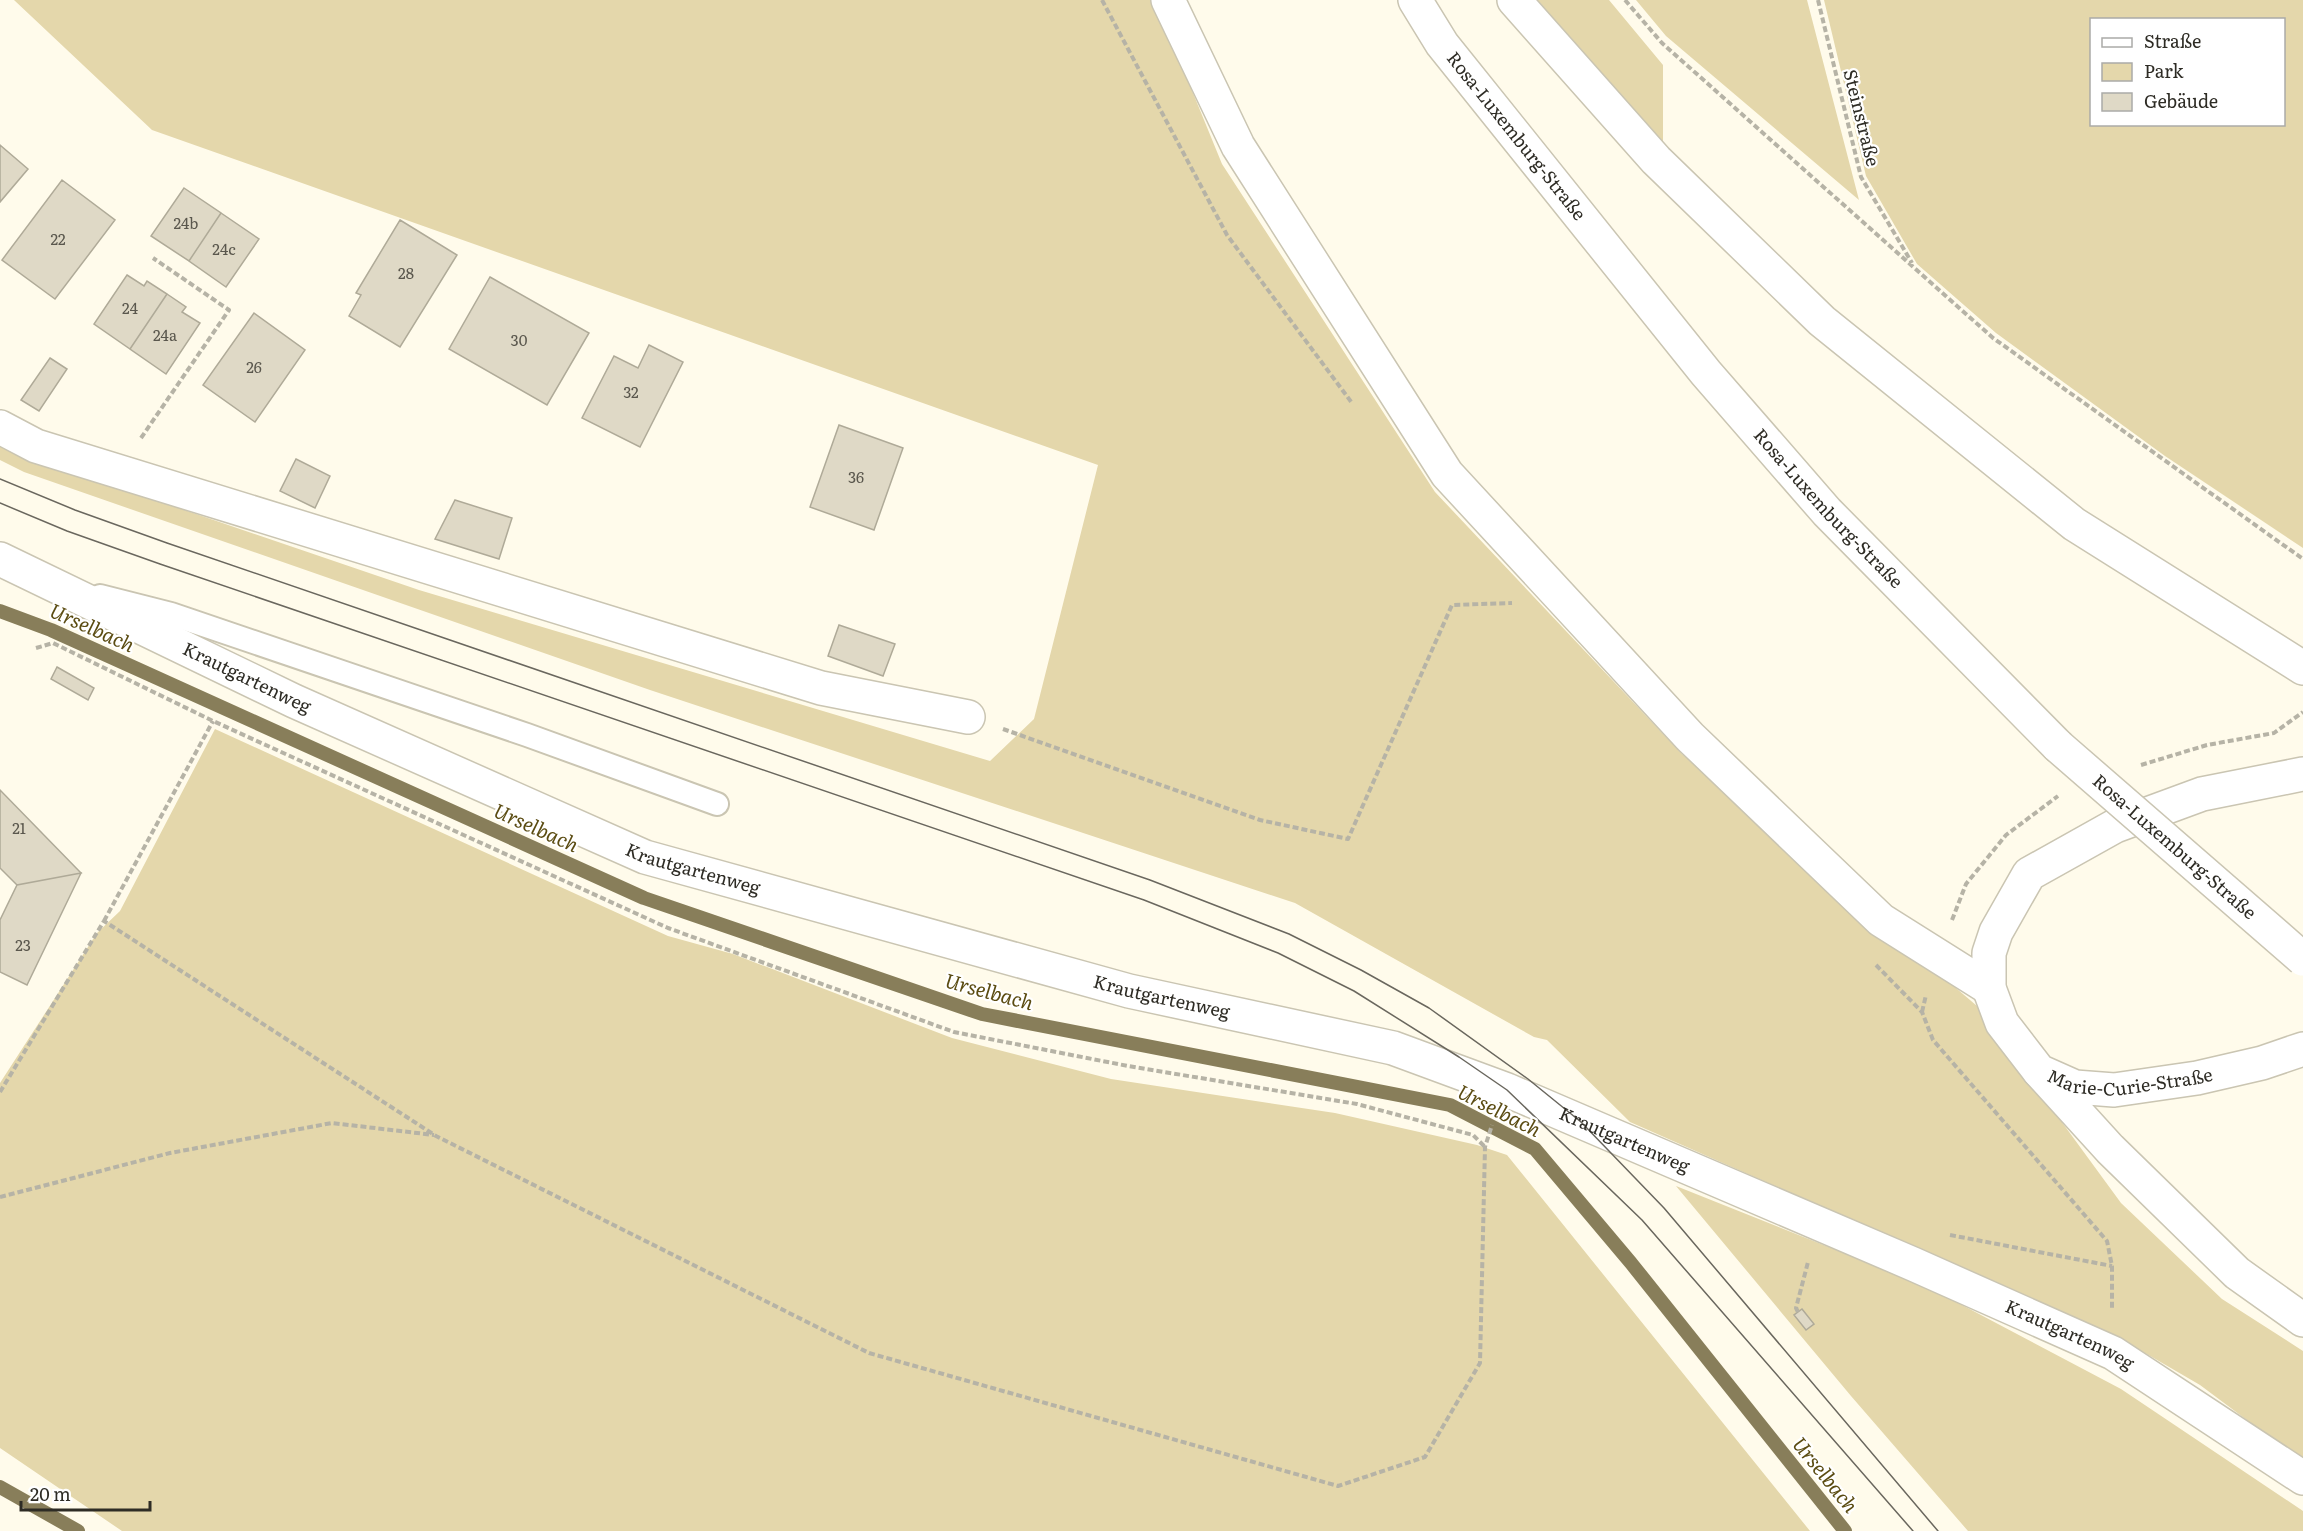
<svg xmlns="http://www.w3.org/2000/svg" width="2303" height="1531" font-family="Literata,serif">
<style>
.green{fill:#e4d7ab;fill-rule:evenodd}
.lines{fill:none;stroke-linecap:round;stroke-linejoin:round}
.stream{stroke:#887e5a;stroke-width:14}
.building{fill:#dfd9c6;stroke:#afaa98;stroke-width:1.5}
.lane-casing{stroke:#cac5b2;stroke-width:26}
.street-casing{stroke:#cac5b2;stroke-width:36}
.secondary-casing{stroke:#cac5b2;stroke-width:36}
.primary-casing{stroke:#cac5b2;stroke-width:36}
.highway-casing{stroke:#cac5b2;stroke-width:36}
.path{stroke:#b6b3a6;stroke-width:4;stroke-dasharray:6 3;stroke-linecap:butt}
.lane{stroke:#fff;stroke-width:22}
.street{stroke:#fff;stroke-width:33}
.secondary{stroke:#fff;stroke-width:33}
.primary{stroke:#fff;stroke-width:33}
.highway{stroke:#fff;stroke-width:33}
.tram{stroke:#6a675e;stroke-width:1.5}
.highway-bridge-casing{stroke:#cac5b2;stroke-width:36;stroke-linecap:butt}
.highway-bridge{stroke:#fff;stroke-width:33}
.labels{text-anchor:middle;stroke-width:4.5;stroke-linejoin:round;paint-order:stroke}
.number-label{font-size:15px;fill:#5a574d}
.street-label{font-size:18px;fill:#2e2c25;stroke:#fff}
.water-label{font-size:20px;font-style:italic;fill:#5b4c12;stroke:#fff}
</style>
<rect width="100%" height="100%" fill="#fffbeb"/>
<path class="green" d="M 14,0 L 1155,0 L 1222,164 L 1435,492 L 1682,754 L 1977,1006 L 2121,1203 L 2222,1299 L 2303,1351 L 2303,1462 L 2200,1385 L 2121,1339 L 1630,1122 L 1547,1040 L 1534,1037 L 1295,903 L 650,690 L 24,472 L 0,460 L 0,443 L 29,457 L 419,590 L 990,761 L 1034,719 L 1098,465 L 152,130 Z
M 1530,0 L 1609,0 L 1663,65 L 1663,143 Z
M 1636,0 L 1807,0 L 1859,200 L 1666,36 Z
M 1824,0 L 2303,0 L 2303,548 L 2165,456 L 1996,333 L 1917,264 L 1866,176 ZM 2092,20 L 2284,20 L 2284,124 L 2092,124 Z
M 215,729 L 668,936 L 733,954 L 952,1038 L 1111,1079 L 1335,1113 L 1477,1145 L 1507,1155 L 1810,1531 L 122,1531 L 0,1448 L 0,1083 L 97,933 L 120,911 Z
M 1676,1186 L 1926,1286 L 2121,1389 L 2303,1511 L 2303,1531 L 1968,1531 L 1851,1396 Z"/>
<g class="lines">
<path class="stream" d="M 0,611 L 51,630 L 644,898 L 982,1014 L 1450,1105 L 1535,1149 L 1631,1263 L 1845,1531
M 0,1487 L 78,1531"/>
</g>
<path class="building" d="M 0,145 L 28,169 L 0,202 Z
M 62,180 L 115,220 L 55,299 L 2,260 Z
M 184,188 L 221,213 L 189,261 L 151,236 Z
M 221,213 L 259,239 L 226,287 L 189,261 Z
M 400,220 L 457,255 L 400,347 L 349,316 L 361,295 L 356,293 Z
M 127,275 L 144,286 L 147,281 L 167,294 L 130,349 L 94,324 Z
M 490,277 L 589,333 L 547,405 L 449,349 Z
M 167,294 L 186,307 L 182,312 L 200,323 L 166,374 L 130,349 Z
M 254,313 L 305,350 L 255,422 L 203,385 Z
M 649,345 L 683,362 L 640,447 L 582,418 L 614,356 L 638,368 Z
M 50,358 L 67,369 L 39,411 L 21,400 Z
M 839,425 L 903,448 L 874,530 L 810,507 Z
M 296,459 L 330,476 L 315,508 L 280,491 Z
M 455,500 L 512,518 L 499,559 L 435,539 Z
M 839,625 L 895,644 L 883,676 L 828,656 Z
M 57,667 L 94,688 L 88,700 L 51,679 Z
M 0,790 L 81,873 L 17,885 L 0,868 Z
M 81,873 L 27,985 L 0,972 L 0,920 L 17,885 Z
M 1802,1309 L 1814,1324 L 1806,1330 L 1794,1315 Z"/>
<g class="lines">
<defs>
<path id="lane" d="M 100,596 L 171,614 L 527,735 L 717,804"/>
<g id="street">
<path d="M 0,427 L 36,446 L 821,688 L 968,717"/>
<path id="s1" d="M 0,559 L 294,701 L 645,857 L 1129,991 L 1393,1048 L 1507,1090 L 1913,1264 L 2113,1353 L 2303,1478"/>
</g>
<path id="secondary" d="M 1168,0 L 1238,146 L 1447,474 L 1690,737 L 1881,920 L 1989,988
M 1514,0 L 1656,160 L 1822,321 L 2074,524 L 2303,668"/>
<g id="primary">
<path id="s2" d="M 2303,774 L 2202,794 L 2115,826 L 2029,874 L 1996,932 L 1989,953 L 1989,988 L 2002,1023 L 2039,1071 L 2075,1087 L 2114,1090 L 2197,1078 L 2262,1063 L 2303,1049"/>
</g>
<g id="highway">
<path id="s3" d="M 1415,0 L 1442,44 L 1706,373 L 1827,512 L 2058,746"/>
<path d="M 2039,1071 L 2110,1149 L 2237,1273 L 2303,1320"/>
</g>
</defs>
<use href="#lane" class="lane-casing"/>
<use href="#street" class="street-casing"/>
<use href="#secondary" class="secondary-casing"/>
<use href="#primary" class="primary-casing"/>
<use href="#highway" class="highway-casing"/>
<path class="path" d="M 1102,0 L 1227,235 L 1352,403
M 1625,0 L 1662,43 L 1993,338 L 2303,559
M 1818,0 L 1861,177 L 1912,263
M 141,438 L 229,310 L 153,258
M 36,648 L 53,643 L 213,721 L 668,928 L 954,1032 L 1128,1066 L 1357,1104 L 1473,1135 L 1485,1147
M 1003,729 L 1260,820 L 1348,839 L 1452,605 L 1512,603
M 2141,765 L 2207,745 L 2274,733 L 2303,712
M 1952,920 L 1966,884 L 2006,835 L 2058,796
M 104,921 L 213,721
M 1876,965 L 1922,1012 L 1933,1040 L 2107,1241 L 2112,1266 L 2112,1310
M 1922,1012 L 1926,995
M 0,1092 L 104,921 L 436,1136 L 869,1353 L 1338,1486 L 1425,1457 L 1480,1363 L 1485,1147 L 1492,1125
M 0,1197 L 170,1153 L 332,1123 L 434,1135
M 1950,1235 L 2112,1266
M 1798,1312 L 1796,1308 L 1808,1262"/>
<use href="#lane" class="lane"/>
<use href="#street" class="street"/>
<use href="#secondary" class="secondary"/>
<use href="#primary" class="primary"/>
<use href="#highway" class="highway"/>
<path class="tram" d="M 0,479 L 75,510 L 167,543 L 1150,880 L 1289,934 L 1361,970 L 1429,1008 L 1528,1079 L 1581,1122 L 1664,1208 L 1938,1531
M 0,503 L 67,531 L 160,564 L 1144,900 L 1278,953 L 1354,991 L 1459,1057 L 1507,1090 L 1642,1220 L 1913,1531"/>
<defs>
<g id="highway-bridge">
<path id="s4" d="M 2058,746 L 2303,959"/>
</g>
</defs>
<use href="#highway-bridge" class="highway-bridge-casing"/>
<use href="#highway-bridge" class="highway-bridge"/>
</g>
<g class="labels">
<g class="number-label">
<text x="186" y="229">24b</text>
<text x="58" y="245">22</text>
<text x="224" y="255">24c</text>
<text x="406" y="279">28</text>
<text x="130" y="314">24</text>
<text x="165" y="341">24a</text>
<text x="519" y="346">30</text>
<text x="254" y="373">26</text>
<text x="631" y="398">32</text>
<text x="856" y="483">36</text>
<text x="19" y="834">21</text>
<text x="23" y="951">23</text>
</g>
<g class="street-label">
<text transform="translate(1861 118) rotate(76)" y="6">Steinstraße</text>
<text dy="6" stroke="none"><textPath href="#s3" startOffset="170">Rosa-Luxemburg-Straße</textPath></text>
<text dy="6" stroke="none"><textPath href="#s3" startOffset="656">Rosa-Luxemburg-Straße</textPath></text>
<text dy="6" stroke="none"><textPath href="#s1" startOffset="274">Krautgartenweg</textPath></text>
<text dy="6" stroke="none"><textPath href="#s4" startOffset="154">Rosa-Luxemburg-Straße</textPath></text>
<text dy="6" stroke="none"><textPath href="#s1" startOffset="760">Krautgartenweg</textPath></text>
<text dy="6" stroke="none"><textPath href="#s1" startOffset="1246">Krautgartenweg</textPath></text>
<text dy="6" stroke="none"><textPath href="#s2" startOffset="610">Marie-Curie-Straße</textPath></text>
<text dy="6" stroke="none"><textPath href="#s1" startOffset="1732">Krautgartenweg</textPath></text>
<text dy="6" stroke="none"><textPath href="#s1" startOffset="2218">Krautgartenweg</textPath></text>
</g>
<g class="water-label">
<text transform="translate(92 628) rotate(24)" y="7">Urselbach</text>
<text transform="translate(536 828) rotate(24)" y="7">Urselbach</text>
<text transform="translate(989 992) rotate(15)" y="7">Urselbach</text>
<text transform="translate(1499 1111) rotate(27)" y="7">Urselbach</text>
<text transform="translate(1825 1475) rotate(51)" y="7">Urselbach</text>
</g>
</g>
<rect x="2090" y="18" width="195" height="108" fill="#ffffff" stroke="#ababa8" stroke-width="1.5"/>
<rect x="2102" y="38" width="30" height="9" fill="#ffffff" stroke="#ababa8" stroke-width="1.5"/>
<text x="2144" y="48" font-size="18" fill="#2e2c25">Straße</text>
<rect x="2102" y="63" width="30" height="18" fill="#e4d7ab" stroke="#ababa8" stroke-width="1.5"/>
<text x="2144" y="78" font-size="18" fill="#2e2c25">Park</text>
<rect x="2102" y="93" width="30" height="18" fill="#dfd9c6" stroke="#ababa8" stroke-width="1.5"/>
<text x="2144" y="108" font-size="18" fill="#2e2c25">Gebäude</text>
<path d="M21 1501v9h129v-9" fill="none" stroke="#2e2c25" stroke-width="3"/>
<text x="30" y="1501" font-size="18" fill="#2e2c25" stroke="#ffffff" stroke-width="4.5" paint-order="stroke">20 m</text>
</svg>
